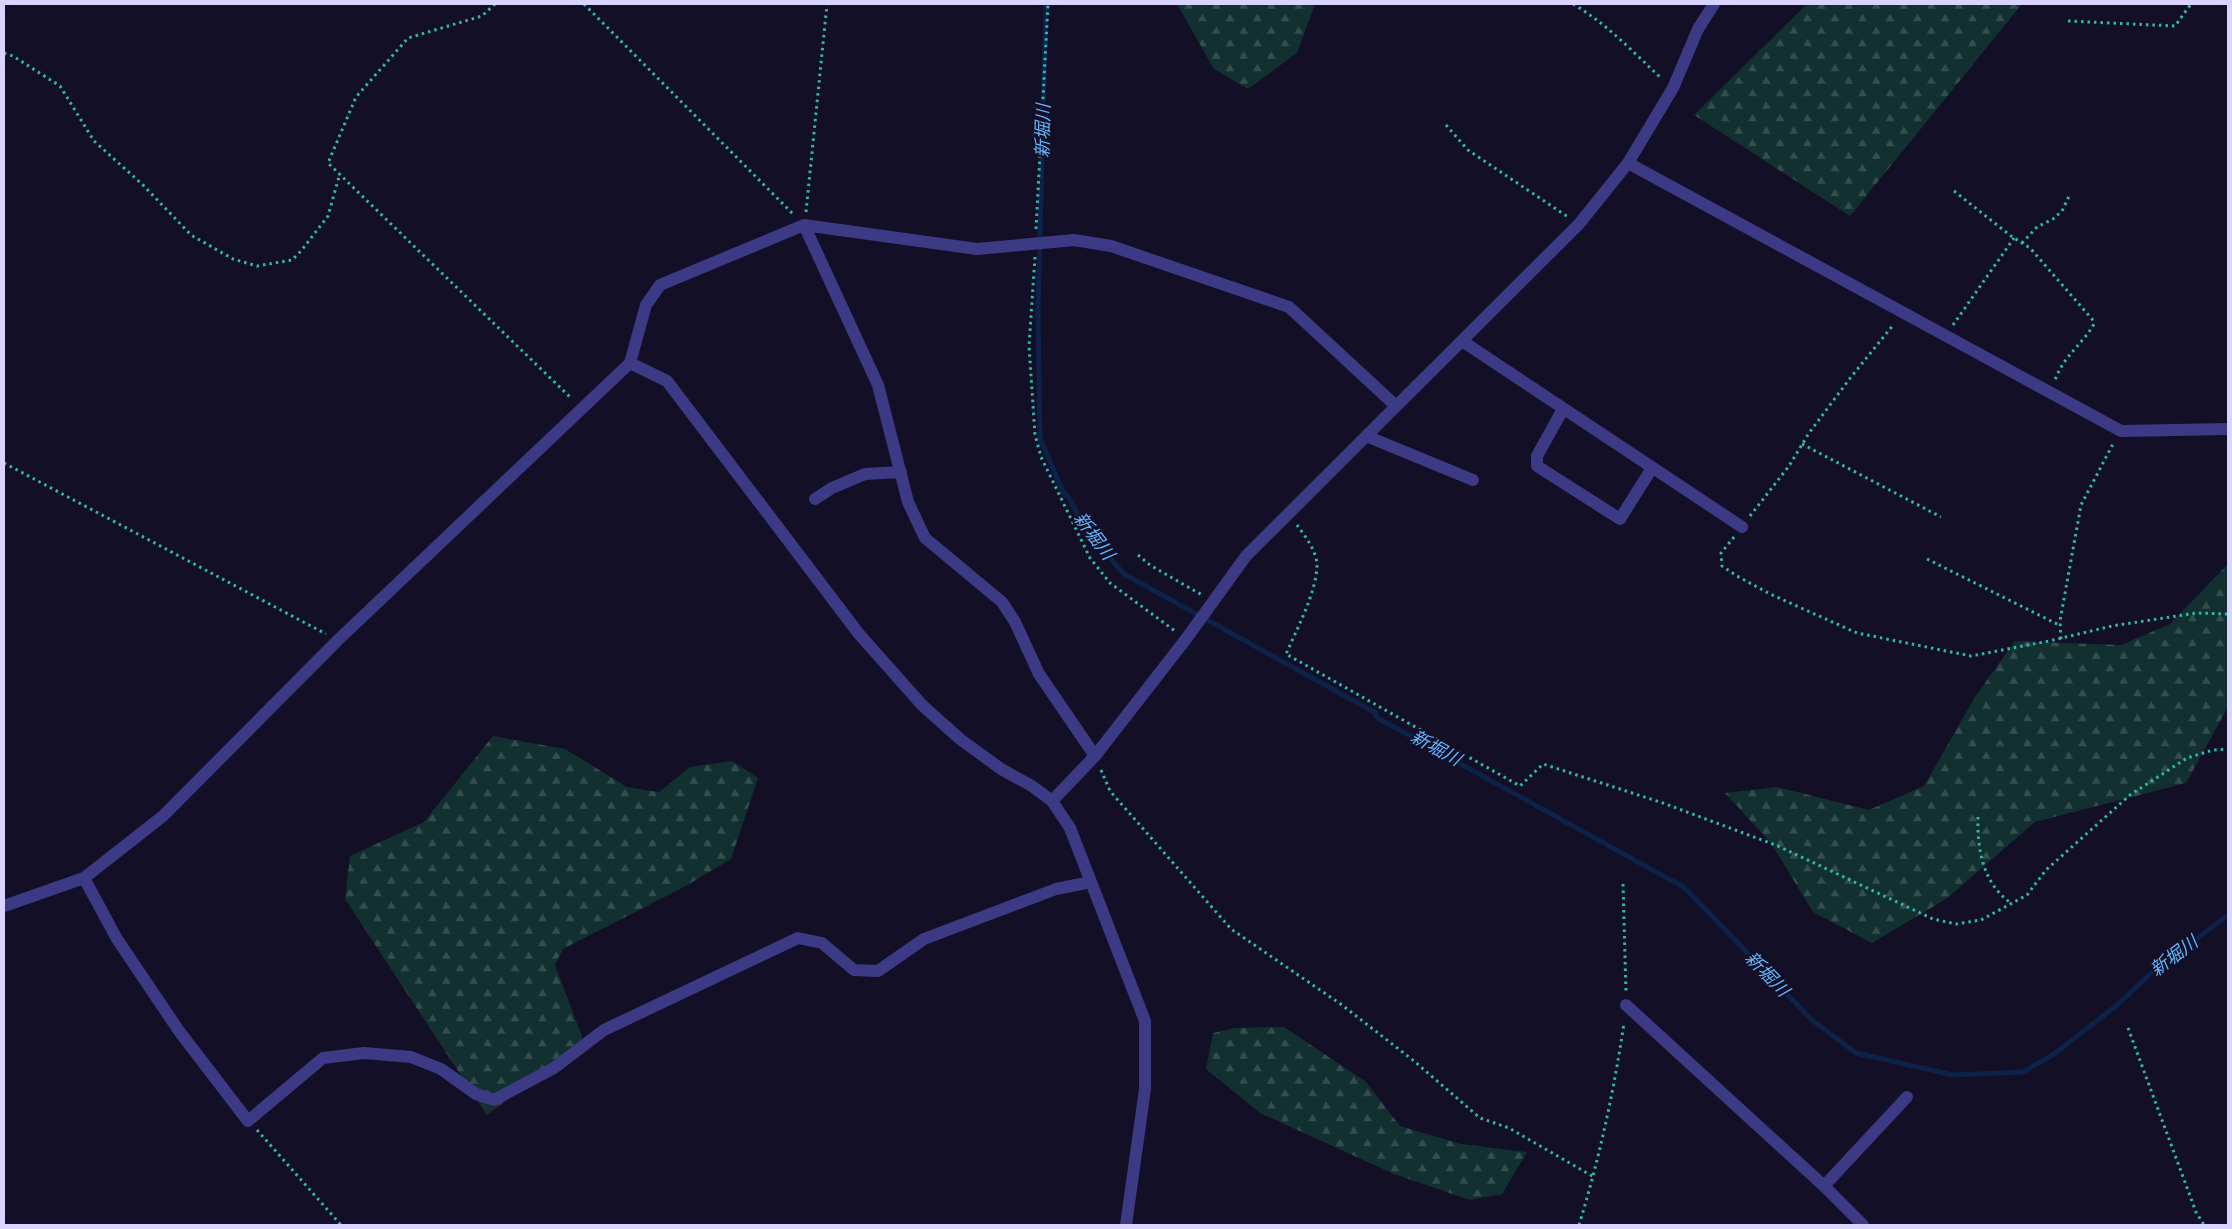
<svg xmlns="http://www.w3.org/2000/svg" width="2232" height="1229" font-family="Karla,'Noto Sans JP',sans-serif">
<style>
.forest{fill:url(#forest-firs)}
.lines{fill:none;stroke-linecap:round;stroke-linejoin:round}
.stream{stroke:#0c2248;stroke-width:5}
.path{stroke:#2fb8b0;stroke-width:3;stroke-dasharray:2.5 4;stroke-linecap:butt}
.minor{stroke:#3d3a85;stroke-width:12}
.labels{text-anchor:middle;stroke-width:4;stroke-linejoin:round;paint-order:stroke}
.water-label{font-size:18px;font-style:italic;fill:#62b6ff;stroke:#130f26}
</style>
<defs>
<pattern id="forest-firs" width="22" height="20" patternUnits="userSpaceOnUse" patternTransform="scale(1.25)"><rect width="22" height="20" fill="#12302f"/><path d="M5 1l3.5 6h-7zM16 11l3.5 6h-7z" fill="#344d4e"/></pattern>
</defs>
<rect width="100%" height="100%" fill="#130f26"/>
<path class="forest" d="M 1177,4 L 1315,4 L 1297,53 L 1248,89 L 1214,69 Z
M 1807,4 L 2022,4 L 1850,216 L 1694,115 Z
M 2228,564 L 2228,707 L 2186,783 L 2035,822 L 1946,899 L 1872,943 L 1813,912 L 1771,843 L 1725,793 L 1777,787 L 1869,810 L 1924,786 L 1975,697 L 2015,641 L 2121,645 L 2170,624 Z
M 493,736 L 565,749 L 627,787 L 659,792 L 690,767 L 732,761 L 758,778 L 731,859 L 684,887 L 563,949 L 555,965 L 584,1042 L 487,1115 L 345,899 L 350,856 L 424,822 Z
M 1284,1027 L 1366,1082 L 1400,1126 L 1461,1144 L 1527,1152 L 1502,1194 L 1470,1200 L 1394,1174 L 1260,1113 L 1206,1069 L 1213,1033 L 1235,1028 Z"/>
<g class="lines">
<path class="stream" d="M 1046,4 L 1038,311 L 1040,438 L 1063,492 L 1069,498 L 1085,529 L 1124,574 L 1376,713 L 1376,717 L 1685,888 L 1812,1020 L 1856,1053 L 1953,1075 L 2023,1072 L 2054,1054 L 2116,1006 L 2149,975 L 2228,915"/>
<path class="path" d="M 495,4 L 482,16 L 408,38 L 356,97 L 328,163 L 572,399
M 584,4 L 793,214
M 1573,4 C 1607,24 1632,51 1661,78
M 2068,21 L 2175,26 L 2191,4
M 4,53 L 13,56 L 60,86 L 94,141 L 143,185 L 191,235 L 233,259 L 257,266 L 292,260 L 301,251 L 328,216 L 340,173
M 1446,125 L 1468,150 L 1568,217
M 1954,191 L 2011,236 L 2030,248 L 2092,319 L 2094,324 C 2082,345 2065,354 2055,380
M 806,212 L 827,4
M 1036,229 L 1048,4
M 2022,243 L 2037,227 L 2053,219 L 2062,211 L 2070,194
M 1035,257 L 1029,346 L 1035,435 L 1041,457 L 1090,558 L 1110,583 L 1175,631
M 1953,325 L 2014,238
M 1802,444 L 1941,517
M 4,463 L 326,634
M 1750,516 L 1789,466 L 1809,433 L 1851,377 L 1894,324
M 1297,525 C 1305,536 1317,551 1317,566 C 1316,593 1297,629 1286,654 L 1520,786 L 1543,764 L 1663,803 L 1778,846 L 1933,919 L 1956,924 L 1981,920 L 2027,895 L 2046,870 L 2130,795 L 2187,758 L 2213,750 L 2228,749
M 1734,537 L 1721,553 L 1722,566 L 1737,576 L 1770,594 L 1857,633 L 1971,656 L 2049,641 L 2112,626 L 2196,613 L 2228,614
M 1138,555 L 1150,565 L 1202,595
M 1927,559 L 2061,626
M 2061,639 L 2060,621 L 2081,505 L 2114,442
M 1101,770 L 1110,791 L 1231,929 L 1342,1005 L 1414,1061 L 1480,1118 L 1509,1128 L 1594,1177
M 1978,817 C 1977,849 1983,884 2011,903
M 1623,884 L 1626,992
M 2128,1028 L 2196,1212 L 2204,1225
M 257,1130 L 341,1225
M 1579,1225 C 1599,1160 1614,1091 1624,1023"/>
<path class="minor" d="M 1628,163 L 2121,431 L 2228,429
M 804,225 L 878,385 L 908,502 L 925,538 L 1002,602 L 1015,622 L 1039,674 L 1095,756
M 1462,341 L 1742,527
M 630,363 L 667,381 L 859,634 L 922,705 L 960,739 L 1001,769 L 1032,786 L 1052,801 L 1070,828 L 1145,1021 L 1145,1089 L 1126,1225
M 1563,409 L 1537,456 L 1537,466 L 1620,519 L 1652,468
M 1366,436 L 1473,480
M 815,499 L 832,488 L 865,474 L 901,472
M 1052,801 L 1095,756 L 1186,639 L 1246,556 L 1579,224 L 1628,163 L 1673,88 L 1698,29 L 1714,4
M 84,878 L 117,939 L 179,1031 L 248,1121 L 323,1058 L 364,1053 L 411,1057 L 441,1069 L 476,1094 L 494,1100 L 554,1068 L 604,1030 L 798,938 L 822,943 L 854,970 L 878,971 L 924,939 L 1056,889 L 1091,882
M 4,906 L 84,878 L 163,816 L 338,640 L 630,363 L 646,305 L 660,285 L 804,225 L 977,249 L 1074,240 L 1111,246 L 1289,307 L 1396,406
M 1626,1005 L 1824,1186 L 1863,1225
M 1824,1186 L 1907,1097"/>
</g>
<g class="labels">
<g class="water-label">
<text transform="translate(1043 131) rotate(-89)" y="6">新堀川</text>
<text transform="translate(1094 536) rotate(53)" y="6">新堀川</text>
<text transform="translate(1436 748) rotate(29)" y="6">新堀川</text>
<text transform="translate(2174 956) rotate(-37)" y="6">新堀川</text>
<text transform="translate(1767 974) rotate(46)" y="6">新堀川</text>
</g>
</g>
<rect width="2232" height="1229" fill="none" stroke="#d9d4ff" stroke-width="10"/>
</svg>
